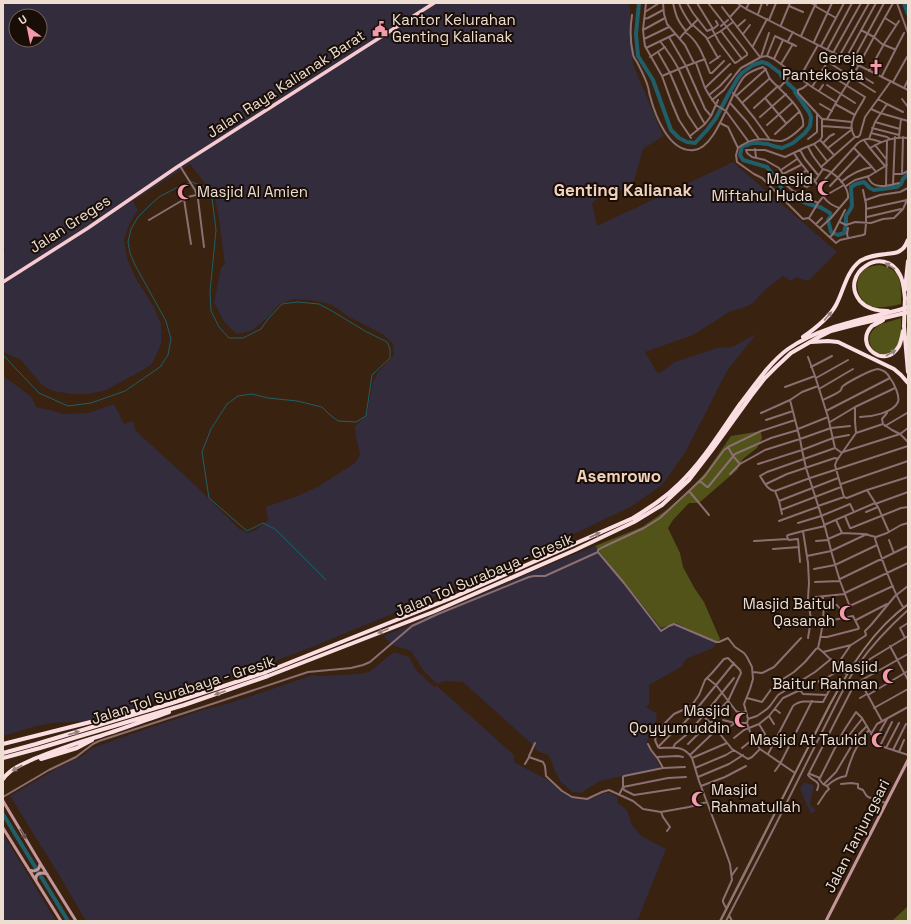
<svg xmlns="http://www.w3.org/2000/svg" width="911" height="924" font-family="'Space Grotesk',sans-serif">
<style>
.industrial{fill:#322c3d;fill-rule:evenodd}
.green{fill:#515319}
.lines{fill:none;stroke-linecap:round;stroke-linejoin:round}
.stream{stroke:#205e6a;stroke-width:1}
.river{stroke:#205e6a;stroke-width:4}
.minor{stroke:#8b6f71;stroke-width:2}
.secondary{stroke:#c4969b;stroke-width:3}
.trunk{stroke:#f6cace;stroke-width:3.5}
.motorway{stroke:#fbdee1;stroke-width:4}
.rail{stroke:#988475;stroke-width:1}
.motorway-bridge{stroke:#fbdee1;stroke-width:4}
.oneway{fill:#95807f}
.oneway2{fill:#6e5251}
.labels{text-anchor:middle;stroke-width:4;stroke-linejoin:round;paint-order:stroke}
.poi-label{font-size:15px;fill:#eeded2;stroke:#190e07;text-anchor:end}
.street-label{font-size:15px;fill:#eeded2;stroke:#190e07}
.quarter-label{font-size:17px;font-weight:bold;fill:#f2d2bc;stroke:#190e07}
</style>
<rect width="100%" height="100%" fill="#39220f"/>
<path class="industrial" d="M 3,3 L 628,3 L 630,8 L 630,32 L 633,64 L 663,136 L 643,149 L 632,188 L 603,195 L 592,203 L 597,226 L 733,162 L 837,252 L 808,281 L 796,277 L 791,281 L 783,276 L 767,288 L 752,304 L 743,308 L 731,311 L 693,335 L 645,352 L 658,374 L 675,362 L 717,348 L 732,347 L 756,334 L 727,371 L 685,453 L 663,484 L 632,506 L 508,566 L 312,647 L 254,669 L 208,685 L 102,717 L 83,721 L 53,723 L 36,726 L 3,736 L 3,376 L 28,394 L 32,398 L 36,407 L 50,410 L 62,414 L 88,413 L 114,404 L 124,424 L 133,421 L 136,431 L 195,485 L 239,529 L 248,533 L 256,530 L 268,520 L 266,507 L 300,495 L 319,486 L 355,463 L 360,454 L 356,437 L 355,426 L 359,423 L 367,414 L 373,382 L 378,372 L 394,355 L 393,344 L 384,335 L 349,317 L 338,309 L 330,304 L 310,300 L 293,299 L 280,304 L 266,319 L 251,331 L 237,334 L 225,323 L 214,303 L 221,267 L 225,264 L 219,219 L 215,198 L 211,191 L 190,164 L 133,201 L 138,210 L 130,223 L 124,239 L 127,258 L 135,277 L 154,307 L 161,324 L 161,344 L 152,364 L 141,371 L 106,390 L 89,394 L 71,394 L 53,391 L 42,385 L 21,360 L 3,352 L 3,252 L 5,250 L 3,241 ZM 16,16 L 40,16 L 40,40 L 16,40 Z
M 595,546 L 661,628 L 676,623 L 717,643 L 713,648 L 686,659 L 681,667 L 649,685 L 649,704 L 646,707 L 656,713 L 657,718 L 647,741 L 648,748 L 655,757 L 660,768 L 600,781 L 581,793 L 572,792 L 560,781 L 555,771 L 551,760 L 548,755 L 537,751 L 534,746 L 463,682 L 445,681 L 437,684 L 423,670 L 411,651 L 392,645 L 384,636 L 541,568 Z
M 394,652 L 409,657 L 416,670 L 434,687 L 437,686 L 514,755 L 514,762 L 548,780 L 562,793 L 571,797 L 584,800 L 594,798 L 605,793 L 610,793 L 617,797 L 618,803 L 627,810 L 632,825 L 641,836 L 666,849 L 638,919 L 632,921 L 86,921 L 61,878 L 10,796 L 56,769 L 84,755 L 90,749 L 134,733 L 206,709 L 227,704 L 313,675 L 318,676 L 360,674 L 369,672 Z
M 804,782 L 809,784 L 814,785 L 810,805 L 816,810 L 811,814 L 800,789 Z
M 3,834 L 56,921 L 3,921 Z"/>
<path class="green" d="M 879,265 C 903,269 901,284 901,304 C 892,306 883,308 874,307 C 859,304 852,284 862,272 C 866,267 873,266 879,265 Z
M 901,318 C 901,325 902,334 900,340 C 900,342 898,344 897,346 C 896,348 895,350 894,351 C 880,364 859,342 875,328 C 882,322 893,321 901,318 Z
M 755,432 L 761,433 L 762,438 L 757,448 L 743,459 L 737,470 L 699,503 L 689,503 L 673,520 L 668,528 L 680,553 L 683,567 L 695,589 L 704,602 L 720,639 L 717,643 L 676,623 L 661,628 L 595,546 L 642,527 L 668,509 L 687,492 L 706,472 L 731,436 Z
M 908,906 L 908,921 L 892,921 Z"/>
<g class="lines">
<path class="stream" d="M 3,355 L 39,393 L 68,406 L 91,403 L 125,391 L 160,367 L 168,355 L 171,339 L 166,321 L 135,265 L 130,253 L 128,242 L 131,229 L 138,217 L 150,205 L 159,197 L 176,188 L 192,182 L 205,187 L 212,198 L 216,230 L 210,292 L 211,311 L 219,327 L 229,338 L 243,338 L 261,329 L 268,319 L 282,304 L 297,302 L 319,304 L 332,311 L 365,331 L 387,342 L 390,349 L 390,358 L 372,375 L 366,416 L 356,422 L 338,421 L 329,414 L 322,407 L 297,401 L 268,398 L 252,394 L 238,396 L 227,404 L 211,429 L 202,452 L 209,498 L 247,531 L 263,523 L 275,529 L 326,580"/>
<path class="river" d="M 639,3 L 636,34 L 638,56 L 653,80 L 671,130 L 679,138 L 687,142 L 695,143 L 707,130 L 716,118 L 728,95 L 738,78 L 742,73 L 753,65 L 762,62 L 768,64 L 780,73 L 783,79 L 795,90 L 795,92 L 809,112 L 811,117 L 810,126 L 805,133 L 793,143 L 782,148 L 773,146 L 768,144 L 758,143 L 752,143 L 747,145 L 742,146 L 740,155 L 743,160 L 767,167 L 773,175 L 782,189 L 785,193 L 790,196 L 808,204 L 820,207 L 830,213 L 831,216 L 828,220 L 831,232 L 838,235 L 844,233 L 846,224 L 846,216 L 850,210 L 852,206 L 851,187 L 856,184 L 864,182 L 870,188 L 874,190 L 897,187 L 901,184 L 903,179 L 908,174
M 904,3 L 908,14
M 3,814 L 68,921"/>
<path class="minor" d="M 646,3 L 643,30 L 644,39 L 645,46 L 662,76 L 671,101 L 679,120 L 691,138
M 663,3 L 664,14 L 667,24 L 685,45 L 694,63
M 673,3 C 676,16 677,20 686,31
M 679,3 C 682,12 687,19 692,26
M 687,3 L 693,13 L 707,31 L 712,29 L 719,42 L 734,62 L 735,63 L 737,62 L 747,55 L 747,53 L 708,3
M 697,3 L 713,29 L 712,29
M 737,3 L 746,9 L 908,90
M 811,3 L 816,5
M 897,3 L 908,33
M 767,5 L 768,3
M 789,6 L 803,12
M 815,6 L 836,18
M 722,7 L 760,57
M 746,9 L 749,3
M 645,12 L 659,3
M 758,14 L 762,3
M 632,15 C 630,28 630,41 633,54 C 633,57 635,59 637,62 C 641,70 646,79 648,87 C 649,90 649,93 650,96 C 655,115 669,153 694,150 C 717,148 730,92 744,77 C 748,72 757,69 763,67 C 768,70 767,76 771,80 C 781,91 806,110 803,126 C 797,132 790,139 782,141 C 778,141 775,141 772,140 C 758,138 750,139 738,148 L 736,155 L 737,162 L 754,174 L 762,178 L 803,219 L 808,218 L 811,220 L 836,243 L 840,240 L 863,235 L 865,234 L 866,223 L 866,204 L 863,190
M 730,17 L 740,6
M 885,18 L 896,25
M 644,19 L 648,18 L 663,10
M 769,20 L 776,3
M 693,25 L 706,37 L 718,58
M 781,25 L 790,3
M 721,26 L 728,20
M 737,27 L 745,20
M 713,29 L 718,25 L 716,21
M 643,30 L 665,18
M 861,30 L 874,37 L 882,44 L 894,49
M 721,31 L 742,59
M 685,32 C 699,41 704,58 710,73 L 712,73 L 724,61
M 743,34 L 750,25
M 801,36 L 816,3
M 669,37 L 686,66 L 705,109 L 711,116
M 680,38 C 685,31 692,26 698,19
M 644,39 L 669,27
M 707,39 L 721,31 L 733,22
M 660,41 C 667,50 674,60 679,70 C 687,88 694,107 705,124
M 788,41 L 793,32
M 814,42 L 832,3
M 753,46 L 767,19
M 821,46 L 844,3
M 646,48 L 675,34
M 827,50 L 852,3
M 658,52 L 670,73 L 688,115 L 698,130
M 840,55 L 869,3
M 767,56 L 775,36 L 796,46
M 650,57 L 665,47
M 761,57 L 767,56 L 774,59 L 812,87 L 836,102
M 846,58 L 876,3
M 774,59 L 783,40
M 828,62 L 875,92
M 852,62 L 884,3
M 696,63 L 705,88 L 709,95 L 716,105 L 726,111 L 748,141
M 710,63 L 720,56
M 781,64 L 793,44
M 822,70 L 865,97 C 859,110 845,123 855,137 L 858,137 L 860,135 L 865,117 L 891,81
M 869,71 L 884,44 L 899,21
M 855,72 L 873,83
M 662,76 L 686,66 L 705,59
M 882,76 L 904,33
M 799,77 L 804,70 L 818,45
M 893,82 L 907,57 L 908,56
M 808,84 L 803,88 L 798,90 L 798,93 L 822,119
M 827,85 L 855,103
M 812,87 L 833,53 L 861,3
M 705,88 L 730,64
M 779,88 L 793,73
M 904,88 L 908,80
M 819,91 L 823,85
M 733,93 L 738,98 L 755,119 L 770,140
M 709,95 L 720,86 L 731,74
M 736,96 L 766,69
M 765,98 L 786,123
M 878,99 L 887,104
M 902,99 L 908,107
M 712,100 L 724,90 L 736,74 L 741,68 L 761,57 L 769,33
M 730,103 L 747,122 L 759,139
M 742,103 L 769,79
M 820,104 L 832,111
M 835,104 L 855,115
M 754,108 L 778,86
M 871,109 L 880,113 L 908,121
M 760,117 L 786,94
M 823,119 L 852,122
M 827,119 L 841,94 L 855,72 L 874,37 L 893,3
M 875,122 L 900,129
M 720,123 L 728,127 L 738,148
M 767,125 L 793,102
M 822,126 L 851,128
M 872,128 L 899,135
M 871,133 L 887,137 L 890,139
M 775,134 L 799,112
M 690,136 L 705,124 L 711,116 L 718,100
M 899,136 L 901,119
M 808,139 L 817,132 L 817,115
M 869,139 L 875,122 L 887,104 L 903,112
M 820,140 L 834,155
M 864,140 L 869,147 L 885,166
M 824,142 L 830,136 L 834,134
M 814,144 L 827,161
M 875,145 L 886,159
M 808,147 L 813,156 L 822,168
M 828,148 L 851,130
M 854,148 L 872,167 L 876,172
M 870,148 C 882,141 894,136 908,138
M 755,149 L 756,157
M 800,150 L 805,159 L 818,175
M 794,153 C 800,164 808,171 815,181 C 824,194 821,201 839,208
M 180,166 L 195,190 L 198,199 L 204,247
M 821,167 L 855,137
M 781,170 L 797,159
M 806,171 L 787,180 L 785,183 L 785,184 L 793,191 L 818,203
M 783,174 L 801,165
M 801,174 L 805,179 L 812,183
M 894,174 L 902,174 L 908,171
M 902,174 L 903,137
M 796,175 C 799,180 802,186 807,187 L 815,181 L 823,169
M 868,177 C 872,190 888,186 899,183
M 787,180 L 779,168 L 765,160 L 752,157 L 747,153 L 746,150 L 765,150 L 785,157 L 804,148 L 814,144 L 820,140 L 822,137 L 822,119
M 841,182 C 851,174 860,169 872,167
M 893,185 L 895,137
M 830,186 L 860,154
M 846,186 L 855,180 L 869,176 L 887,165
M 886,186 L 887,141
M 818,187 L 858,143 C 867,137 871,139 881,142
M 184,199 L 191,244
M 866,200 L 880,195 L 900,192 L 908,188
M 866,209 L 907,200
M 867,217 L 901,209
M 809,218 L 818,203 L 823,197 L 844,185
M 149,220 L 188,197 L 196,195
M 840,222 L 846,225 L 855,222 L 871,223 L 883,219 L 894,218 L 903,209 L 908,198
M 816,224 L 822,218
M 820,228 L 831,218 L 848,198 C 849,189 840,178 832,173 C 830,171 826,170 823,169
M 848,228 L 847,234 L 848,238
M 830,237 L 833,234 L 845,210
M 808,357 L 815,376
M 811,367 L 832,356
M 816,378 L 848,360
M 785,387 L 815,376 L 828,417
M 819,389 L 853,369
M 790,400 L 800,439 L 802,450 L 806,468 L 825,527 L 832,554 L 840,581 L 850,607
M 823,400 C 828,397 835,395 840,391 C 844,387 839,390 843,386 C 848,382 872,369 878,369 C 884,370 888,374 890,378
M 826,411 L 890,378 C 894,383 900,396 898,402 C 893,413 871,417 860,417
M 761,413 L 790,400 L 802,392 L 818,386
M 887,413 L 882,419 L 883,424 L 892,430 L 900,434 L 908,442
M 766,420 L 793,411
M 830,422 L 855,407 L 895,388
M 885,426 L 907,413
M 798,429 L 828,417 L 835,448
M 856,433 L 883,424
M 728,447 L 733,456 L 740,464
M 843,452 L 900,434 L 908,428
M 758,464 L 802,450 L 833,438 L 849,435
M 730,474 L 740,464 L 765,450 L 800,439 L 831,428 L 850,426
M 700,481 L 707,487 L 708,487 L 735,454 L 771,438 L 798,430
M 766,484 L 787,474 L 835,458 L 838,459
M 841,484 L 908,461
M 867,490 L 878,507 L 889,532
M 689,491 L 709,515
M 775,491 L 810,478 L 908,446
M 844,497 L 836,469 L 835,465 L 837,460 L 856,433 L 855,421 L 855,407
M 779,501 L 838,478
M 875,504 L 908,492
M 818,506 L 844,497 L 847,498 L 867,490 L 908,477
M 781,510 L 841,487
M 866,512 L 878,507
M 782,514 L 779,501 L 775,491 C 767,490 764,482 760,476 L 767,472 L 835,448 L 842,453
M 845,516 L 850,528 L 851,528 L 901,508 L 908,507
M 836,520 L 842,533
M 779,521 L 809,510 L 818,507
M 798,523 L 821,516 L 850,504 L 854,512
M 824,525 L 875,503
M 876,537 L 875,539 C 883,561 891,588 903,607
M 876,537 L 887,533 L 901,525 L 908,523
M 828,539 L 842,533 L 864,534 L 876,537
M 889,540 L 894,553
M 754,541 L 788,539
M 816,541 L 828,540
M 773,549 L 799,547
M 598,552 L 624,583 L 661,631 L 669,626 L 674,624 L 716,642 L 719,642 L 728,638 L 735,647 L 744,653 L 747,657 L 752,667 L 753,679 L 750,689 L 744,704 L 748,719 L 747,723 L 751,735 L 760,749 L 795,773
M 807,556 L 831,551 L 867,534
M 800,562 L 798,539 L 797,539 L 789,540 L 788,539 L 787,536 L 788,535 L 803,531
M 814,569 L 835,565 L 877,545
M 840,579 L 908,546
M 815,582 L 840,581
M 845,593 L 908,563
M 815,597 L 845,594
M 824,605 L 837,605 L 841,610 L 843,618
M 841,610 L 893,586
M 856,620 L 887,604
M 820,637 L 827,637 L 858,629 L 859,628 L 853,616 L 828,621 L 823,621
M 808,638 L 811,620 L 808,598 L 809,583 L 808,563 L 803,531 L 825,526
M 905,638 L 900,628 L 908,623
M 890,646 L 908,680
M 818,648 C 822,632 825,614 823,597
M 818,648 C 829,656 836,667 846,674
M 823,652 L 851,645 L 865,636 L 866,635 L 865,631 L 871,625 L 895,596 L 908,586
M 837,665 L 850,646
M 860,671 L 864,665 L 870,659 L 908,636
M 753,672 L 762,673 L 774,667 L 801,638
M 707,678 L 716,685 L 736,711 L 738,712 L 746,712
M 860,681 L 882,721
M 800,690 L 803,694 L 827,695
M 868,695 L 908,671
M 747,698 L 762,702 L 775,684 L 794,672 L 805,662 L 816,649 L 818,648
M 860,698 L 867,694
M 874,708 L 908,689
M 775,709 L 780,713
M 769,716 L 774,724
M 748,719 L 757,716 L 767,709 L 770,706 L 778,695 L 815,672 L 831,659
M 723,720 L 735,723 L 747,723
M 759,724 L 765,734 L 764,737 L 772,745
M 725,730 L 735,723
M 871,734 L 877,724 L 908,707
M 734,738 L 744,730 L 759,724 L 769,716 L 783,698 L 828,677 L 840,670
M 875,740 L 887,719
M 648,744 L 651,750 L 658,759 L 663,768
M 688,744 L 703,729 L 711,723 L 703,716 L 734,678
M 843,746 L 850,734 L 862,719
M 880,746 L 892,722
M 658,747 L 655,740 L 657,734 L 661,727 L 674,714 L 687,708 L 692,705 L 699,695 L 705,680 L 712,673 L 724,659 L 728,658 L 740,670 L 741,673 L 728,701 L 721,708 L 711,723 L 715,729 L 720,734 L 732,749 L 748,759 L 752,757 L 760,749
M 658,747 L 660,748 C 674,748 684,745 692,758 L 727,743
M 658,747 L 675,730 L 684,723 L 697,709
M 673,748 L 675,744 L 686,735 L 703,716 L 697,709 L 699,706 L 734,663
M 742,748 L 753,739
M 886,748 L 899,723
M 893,750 L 906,724
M 899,752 L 904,740
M 768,754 L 793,706 C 801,699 813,702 823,702 L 831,687
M 690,755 L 712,734 L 715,729
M 529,756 L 535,743
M 657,757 L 678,756 L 683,757
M 692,758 L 699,781 L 725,850 L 730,864 L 732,880 L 723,900 L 723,902 L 726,908
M 525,764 L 529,757 L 543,762 L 545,766 L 546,776 L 562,791 L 572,797 L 587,799 L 602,792 L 609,790 L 633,801 L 643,809 L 661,812 L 689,807 L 707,802
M 695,768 L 726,755 L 734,750
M 775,771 L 780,764 L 812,701
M 810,774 L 820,778 L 843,732 L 856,712 L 862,718 L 878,745 L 908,755
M 698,777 L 729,764 L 743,755
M 819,779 L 823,784 L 827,786
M 824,784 L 836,772 L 858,735 L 867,726
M 841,784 L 851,783 L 858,784 L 858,788 L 863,790 L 866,795 L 868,797 L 886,803
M 701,786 L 725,777 L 746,766
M 680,788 L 634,795 L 624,790 L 623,787 L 623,777 L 624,776 L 663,768 L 685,767
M 817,790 C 822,780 812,782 808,775 L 853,687 L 860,681 L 908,654
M 619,795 L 623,787 L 668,778 L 686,777
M 3,797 L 49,770 L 76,757 L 93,744 L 99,741 L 215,703 L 308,672 L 351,668 L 363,665 L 370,662 L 412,626 L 438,614 L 529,577 L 534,576 L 545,576 L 598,552 L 598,550 L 601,548 L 644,528 L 660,518 L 704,477 L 724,450 L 728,447 L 761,431 L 795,420
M 818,804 L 826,792 L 829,789 L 827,786 C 832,781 839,777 846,776 C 850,760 857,742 869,730
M 661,812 L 663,817 L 670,827 L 667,831
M 732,875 L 737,868
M 729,915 L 732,921
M 720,921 L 830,704 C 851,666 873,630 908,604
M 726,921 L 774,828 L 839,698 C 845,687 850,676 858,665 C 872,645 889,627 908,610"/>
<path class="secondary" d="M 3,801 L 40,863 L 76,921
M 3,828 L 61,921
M 29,870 C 33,871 36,872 39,868 L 40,864
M 36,880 C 35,873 41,872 47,874
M 826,921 L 908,760"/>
<path class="trunk" d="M 3,282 L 88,228 L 177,167 L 434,3"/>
<path class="motorway" d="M 905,290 L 908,261
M 905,297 L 904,326 L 908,372
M 888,311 C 878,311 867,309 860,301 C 838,274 884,243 900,275 C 904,282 904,291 905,299
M 883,320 C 880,322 876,324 872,326 C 853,345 885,371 899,346 C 901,342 902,336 903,331
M 803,337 C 816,328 829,318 836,305 C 844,290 846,272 860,261 C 868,256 877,255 886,254 C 891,253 897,254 901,250 C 905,248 906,244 908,240
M 811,342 L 828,341 L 838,342 L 894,369 L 901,375 L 908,383
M 3,744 L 146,708
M 3,753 L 36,744 L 172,703 L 266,672 L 454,597 L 633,518 C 649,508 665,498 679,484 C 703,461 721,431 740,404 C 754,386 770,362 788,349 C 821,326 861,320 899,310
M 3,758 L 40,748 L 184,705 L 268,676 L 433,612 L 575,550 L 634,522 L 662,505 L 689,480 L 712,450 L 751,396 L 765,378 L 776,367 L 791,353 L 817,338 L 831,331 L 854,325 L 901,314
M 41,759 L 77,748 L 92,740
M 3,779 C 11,768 25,763 36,758 C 57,750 78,742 100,736 C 123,729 146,720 169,712"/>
<path class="rail" d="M 721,921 C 748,869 774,816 800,764 C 821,725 839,683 865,648 C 877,631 892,617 908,605"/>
<path class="motorway-bridge" d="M 899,310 L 908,307
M 901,314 L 908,312"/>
</g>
<defs><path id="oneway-solid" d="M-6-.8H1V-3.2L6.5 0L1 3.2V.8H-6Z"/></defs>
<g class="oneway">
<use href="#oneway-solid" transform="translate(890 266) rotate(-148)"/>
<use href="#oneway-solid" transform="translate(828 316) rotate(-49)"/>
<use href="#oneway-solid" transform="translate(891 353) rotate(-30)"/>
<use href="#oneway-solid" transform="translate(595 535) rotate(-24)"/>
<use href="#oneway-solid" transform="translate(383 631) rotate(158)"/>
<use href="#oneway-solid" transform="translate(220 693) rotate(161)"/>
<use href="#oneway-solid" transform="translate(74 733) rotate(-17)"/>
<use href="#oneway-solid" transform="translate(17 768) rotate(151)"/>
</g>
<use class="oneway2" href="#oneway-solid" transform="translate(23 834) rotate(59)"/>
<defs>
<symbol id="civic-bare" viewBox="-9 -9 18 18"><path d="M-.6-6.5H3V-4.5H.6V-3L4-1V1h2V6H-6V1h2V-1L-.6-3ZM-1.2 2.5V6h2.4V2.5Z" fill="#f39aab" stroke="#190e07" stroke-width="2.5" paint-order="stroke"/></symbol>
<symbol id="church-bare" viewBox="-9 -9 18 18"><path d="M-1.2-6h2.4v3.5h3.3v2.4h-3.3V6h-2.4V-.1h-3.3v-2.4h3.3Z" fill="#f39aab" stroke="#190e07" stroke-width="2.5" paint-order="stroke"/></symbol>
<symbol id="mosque-bare" viewBox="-9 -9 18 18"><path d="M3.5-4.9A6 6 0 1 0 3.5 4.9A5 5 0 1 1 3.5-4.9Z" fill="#f39aab" stroke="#190e07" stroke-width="2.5" paint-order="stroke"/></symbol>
</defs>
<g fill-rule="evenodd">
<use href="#civic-bare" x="369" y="18" width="22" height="22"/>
<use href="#church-bare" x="865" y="56" width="22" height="22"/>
<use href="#mosque-bare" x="814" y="177" width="22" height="22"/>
<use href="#mosque-bare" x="174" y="181" width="22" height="22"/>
<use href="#mosque-bare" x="836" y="602" width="22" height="22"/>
<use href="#mosque-bare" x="879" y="665" width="22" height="22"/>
<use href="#mosque-bare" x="731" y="709" width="22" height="22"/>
<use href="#mosque-bare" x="868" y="729" width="22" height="22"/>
<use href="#mosque-bare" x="688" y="788" width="22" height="22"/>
</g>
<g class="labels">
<g class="poi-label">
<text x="392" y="25" text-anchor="start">Kantor Kelurahan<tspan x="392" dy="17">Genting Kalianak</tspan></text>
<text x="864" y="63">Gereja<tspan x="864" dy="17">Pantekosta</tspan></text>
<text x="813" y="184">Masjid<tspan x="813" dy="17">Miftahul Huda</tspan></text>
<text x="197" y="197" text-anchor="start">Masjid Al Amien</text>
<text x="835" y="609">Masjid Baitul<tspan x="835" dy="17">Qasanah</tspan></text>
<text x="878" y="672">Masjid<tspan x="878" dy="17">Baitur Rahman</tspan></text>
<text x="730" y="716">Masjid<tspan x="730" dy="17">Qoyyumuddin</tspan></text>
<text x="867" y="745">Masjid At Tauhid</text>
<text x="711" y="795" text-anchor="start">Masjid<tspan x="711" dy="17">Rahmatullah</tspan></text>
</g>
<g class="street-label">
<text transform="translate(286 84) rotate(-33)" y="5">Jalan Raya Kalianak Barat</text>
<text transform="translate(70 224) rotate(-33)" y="5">Jalan Greges</text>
<text transform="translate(484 575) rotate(-23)" y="5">Jalan Tol Surabaya - Gresik</text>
<text transform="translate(183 690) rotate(-18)" y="5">Jalan Tol Surabaya - Gresik</text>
<text transform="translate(857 836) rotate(-63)" y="5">Jalan Tanjungsari</text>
</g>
<g class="quarter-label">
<text x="623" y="196">Genting Kalianak</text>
<text x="619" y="482">Asemrowo</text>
</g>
</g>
<rect width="911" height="924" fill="none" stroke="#eeded2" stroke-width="8"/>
<g transform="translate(28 28) rotate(327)"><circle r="19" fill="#190e07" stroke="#6e6158"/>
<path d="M0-3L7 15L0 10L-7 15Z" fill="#f39aab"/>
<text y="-6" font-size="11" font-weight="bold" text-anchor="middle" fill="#eeded2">U</text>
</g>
</svg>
